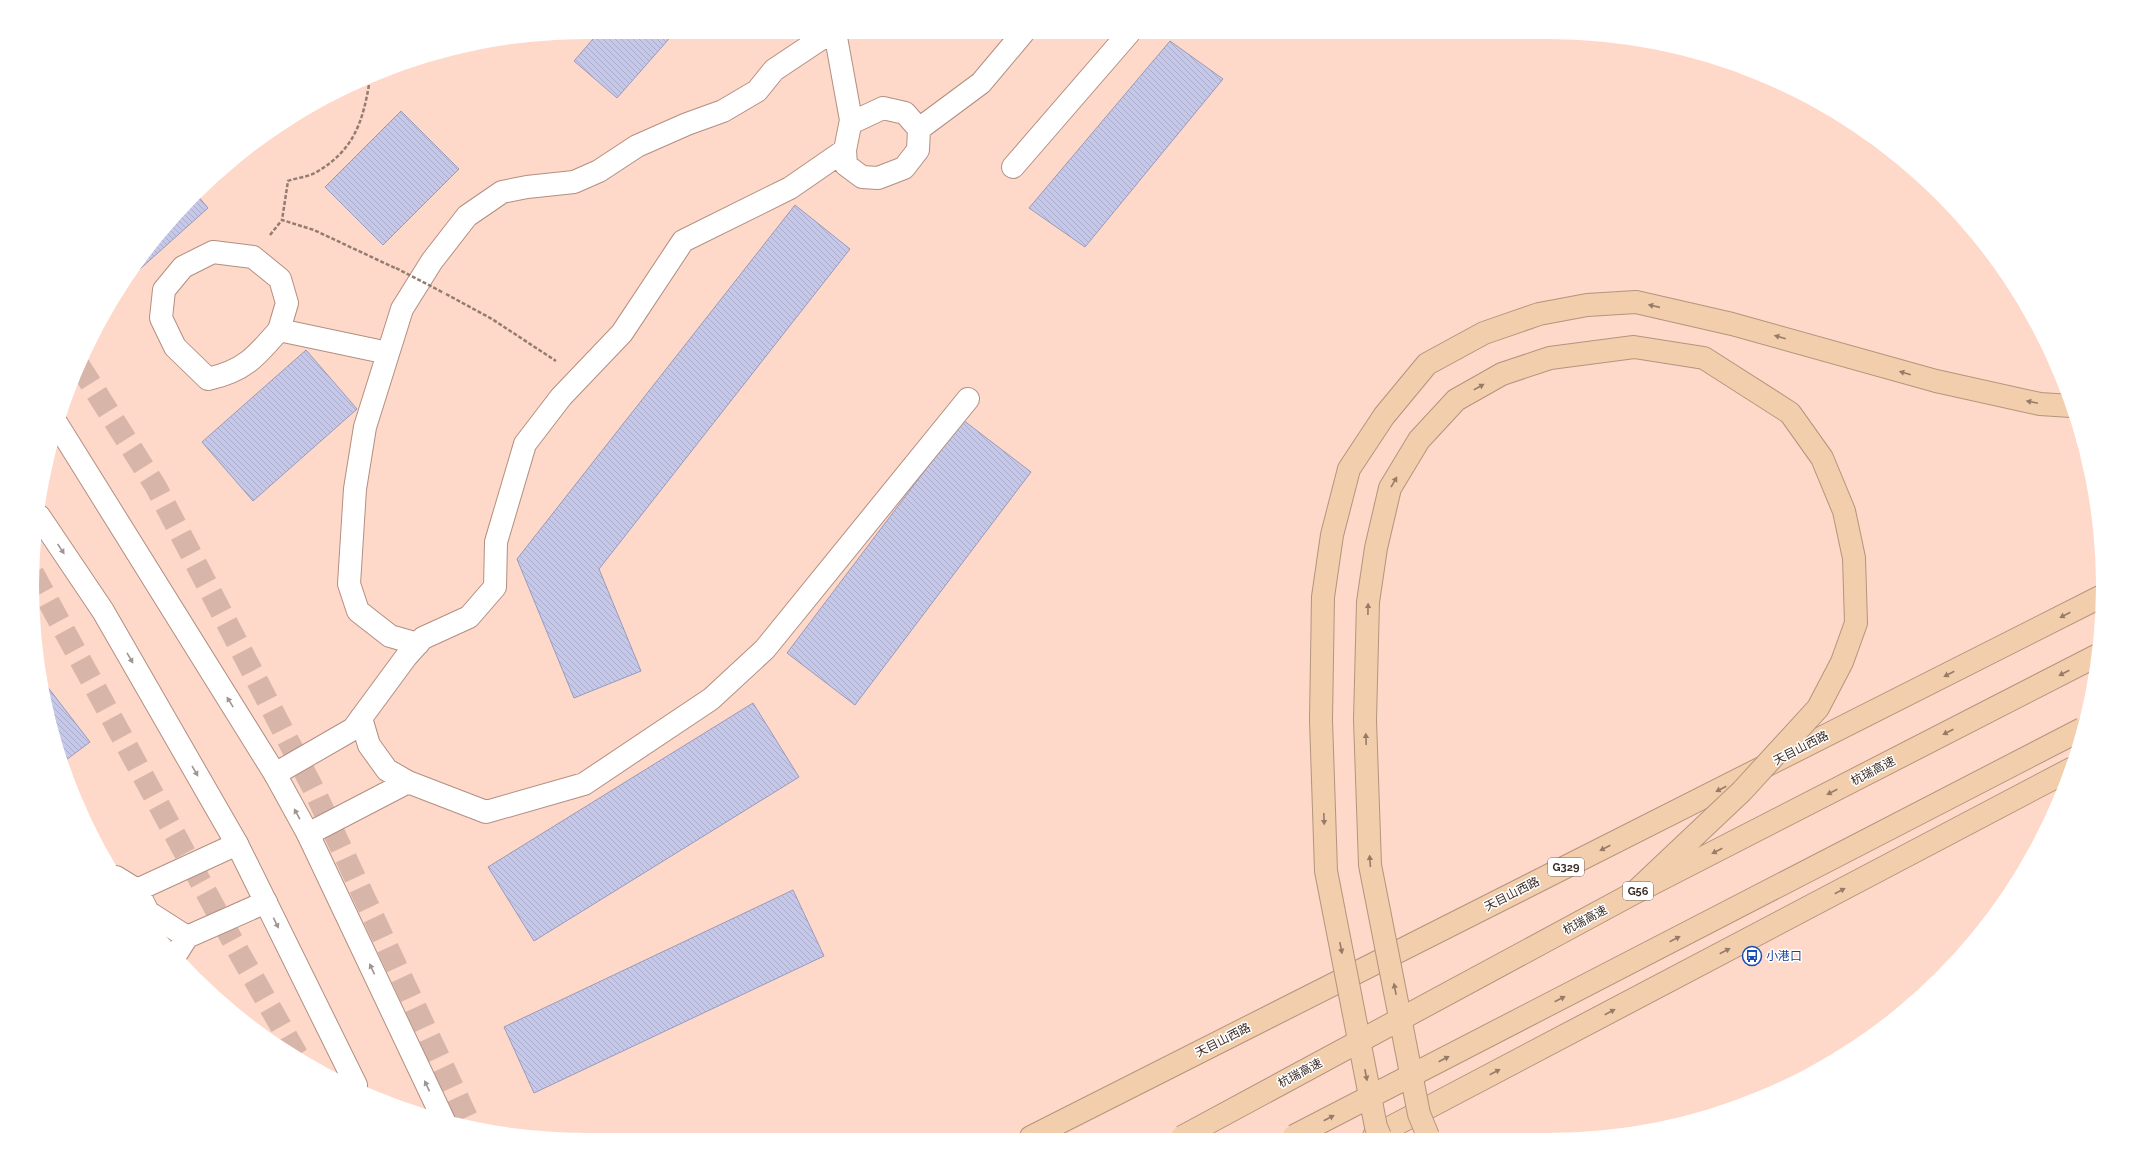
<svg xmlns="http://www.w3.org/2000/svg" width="2135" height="1172" font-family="Raleway,'Noto Sans SC',sans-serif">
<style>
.building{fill:url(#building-back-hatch);stroke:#999bbb}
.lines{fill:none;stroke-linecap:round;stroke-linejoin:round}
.highway-tunnel{stroke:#d7b5a8;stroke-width:22;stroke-dasharray:22 11;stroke-linecap:butt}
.street-casing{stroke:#b28f81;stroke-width:24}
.secondary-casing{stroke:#b28f81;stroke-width:24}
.highway-casing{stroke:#b2957d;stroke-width:24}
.path{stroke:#957c71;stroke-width:2.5;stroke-dasharray:4 2;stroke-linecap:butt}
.street{stroke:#fff;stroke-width:22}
.secondary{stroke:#fff;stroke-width:22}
.highway{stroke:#f3ceac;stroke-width:22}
.highway-bridge-casing{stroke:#b2957d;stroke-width:24;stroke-linecap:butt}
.path-bridge{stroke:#957c71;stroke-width:2.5;stroke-dasharray:4 2;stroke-linecap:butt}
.highway-bridge{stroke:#f3ceac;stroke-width:22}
.oneway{fill:#967c68}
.oneway2{fill:#9c9592}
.labels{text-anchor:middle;stroke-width:3;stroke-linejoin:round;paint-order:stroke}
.shield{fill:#fff;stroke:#746b66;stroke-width:1}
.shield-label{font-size:11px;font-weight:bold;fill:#392b25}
.street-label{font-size:12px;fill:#392b25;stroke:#fff}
.transit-label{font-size:12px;fill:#164399;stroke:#fff;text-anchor:start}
</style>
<defs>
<pattern id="building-back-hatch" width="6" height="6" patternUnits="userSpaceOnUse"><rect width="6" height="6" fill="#c6c8ea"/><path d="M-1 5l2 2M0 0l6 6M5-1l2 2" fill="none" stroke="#abacc9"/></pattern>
</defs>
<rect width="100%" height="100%" fill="#fed8c9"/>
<path class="building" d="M 599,32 L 675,32 L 617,98 L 574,61 Z
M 1170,41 L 1223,79 L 1085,247 L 1029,208 Z
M 401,111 L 459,169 L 383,245 L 325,187 Z
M 197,195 L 208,208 L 121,286 L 170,221 Z
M 795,205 L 850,249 L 599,569 L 641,671 L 574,698 L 517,559 Z
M 306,350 L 357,409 L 253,501 L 202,442 Z
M 963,420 L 1031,472 L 855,705 L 787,653 Z
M 43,681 L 90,742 L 62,763 L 51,729 Z
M 753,703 L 799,777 L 534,941 L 488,867 Z
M 793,890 L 824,956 L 534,1093 L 504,1027 Z"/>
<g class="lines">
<path class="highway-tunnel" d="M 79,365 L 156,487 L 315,792 L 471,1126
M 33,573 L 237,949 L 300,1060"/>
<defs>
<path id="street" d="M 919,129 L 981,83 L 1023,33
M 845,150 L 846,165 L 862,177 L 878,178 L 904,168 L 918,150 L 919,129 L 905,113 L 883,108 L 851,123
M 1013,167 L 1129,33
M 279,330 C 256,357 244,371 208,379 L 175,347 L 161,318 L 164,290 L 183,267 L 213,252 L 253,257 L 280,279 L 287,303 L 279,330 L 388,353
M 418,644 L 390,636 L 358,611 L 349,584 L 355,489 L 365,427 L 402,309 L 432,261 L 467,216 L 502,192 L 527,187 L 574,182 L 599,171 L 637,146 L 687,124 L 723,111 L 757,91 L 774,70 L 831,32
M 361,718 L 369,745 L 387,770 L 408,782
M 275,774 L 353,729 L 406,657 L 423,638 L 469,617 L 495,587 L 496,542 L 525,444 L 561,397 L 622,333 L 683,241 L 790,188 L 845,150 L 851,120 L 835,32
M 308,834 L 408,782 L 486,812 L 584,784 L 711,699 L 765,649 L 968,399
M 116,877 L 137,890 L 237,844
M 137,890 L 148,912 L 187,937 L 266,902
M 175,956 L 187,937"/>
<path id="secondary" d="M 57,424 L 275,774 L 308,834 L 444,1121
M 39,516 L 103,611 L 237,844 L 356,1085"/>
<path id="highway" d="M 1323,780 L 1321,720 L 1323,597 L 1332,535 L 1349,469 L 1384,416 L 1427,364 L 1484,333 L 1539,314 L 1587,305 L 1636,302 L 1732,324 L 1936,381 L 2040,404 L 2071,406
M 1374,1136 L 2071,769
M 1031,1137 L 2100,597"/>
</defs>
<use href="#street" class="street-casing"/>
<use href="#secondary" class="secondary-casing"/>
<use href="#highway" class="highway-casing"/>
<path class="path" d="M 370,79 C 363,121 355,150 315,173 C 307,177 296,178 288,181 L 282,220 L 314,230 L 395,268
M 270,235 L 282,220
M 446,294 L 492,319 L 556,361"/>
<use href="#street" class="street"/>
<use href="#secondary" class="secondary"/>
<use href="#highway" class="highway"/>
<defs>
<path id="highway-bridge" d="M 1323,780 L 1326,871 L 1376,1127 L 1380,1136
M 1294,1136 L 2082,729
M 1428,1136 L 1419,1114 L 1370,865 L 1365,720 L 1368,602 L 1376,548 L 1390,488 L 1419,440 L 1456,400 L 1502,374 L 1550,358 L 1634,347 L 1704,358 L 1790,413 L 1822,458 L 1844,511 L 1854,558 L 1856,623 L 1842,662 L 1818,708 L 1742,791 L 1634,893
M 1182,1137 L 1634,893 L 2098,655"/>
</defs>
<use href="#highway-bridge" class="highway-bridge-casing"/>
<path class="path-bridge" d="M 396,268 L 444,293"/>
<use href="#highway-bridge" class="highway-bridge"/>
</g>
<defs><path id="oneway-solid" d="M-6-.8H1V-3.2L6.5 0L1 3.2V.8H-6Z"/></defs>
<g class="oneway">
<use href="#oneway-solid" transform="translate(1654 306) rotate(-167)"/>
<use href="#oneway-solid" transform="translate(1780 337) rotate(-164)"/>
<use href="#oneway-solid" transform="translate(1905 373) rotate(-164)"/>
<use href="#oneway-solid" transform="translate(1479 387) rotate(-29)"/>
<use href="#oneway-solid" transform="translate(2032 402) rotate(-168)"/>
<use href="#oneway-solid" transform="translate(1394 482) rotate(-60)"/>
<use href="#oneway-solid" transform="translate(1368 609) rotate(-89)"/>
<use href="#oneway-solid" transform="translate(2065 615) rotate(153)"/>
<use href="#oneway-solid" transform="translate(2064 673) rotate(153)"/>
<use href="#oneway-solid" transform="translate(1949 674) rotate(153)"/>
<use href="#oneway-solid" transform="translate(1948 732) rotate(153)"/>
<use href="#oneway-solid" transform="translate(1366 739) rotate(-92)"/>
<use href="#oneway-solid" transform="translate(1721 789) rotate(153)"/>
<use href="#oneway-solid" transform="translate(1832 792) rotate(153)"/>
<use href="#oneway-solid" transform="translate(1324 819) rotate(88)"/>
<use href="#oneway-solid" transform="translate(1605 848) rotate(153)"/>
<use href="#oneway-solid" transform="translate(1717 851) rotate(153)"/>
<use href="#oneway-solid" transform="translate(1370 861) rotate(-94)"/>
<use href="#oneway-solid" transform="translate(1840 891) rotate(-28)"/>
<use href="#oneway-solid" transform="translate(1675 939) rotate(-27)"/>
<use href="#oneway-solid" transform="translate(1341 948) rotate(79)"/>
<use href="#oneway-solid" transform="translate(1725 951) rotate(-28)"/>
<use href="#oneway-solid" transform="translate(1395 989) rotate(-101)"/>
<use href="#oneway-solid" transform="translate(1560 999) rotate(-27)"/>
<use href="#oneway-solid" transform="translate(1610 1012) rotate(-28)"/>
<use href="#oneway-solid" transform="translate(1444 1059) rotate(-27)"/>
<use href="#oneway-solid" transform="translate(1495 1072) rotate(-28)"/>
<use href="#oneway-solid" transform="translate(1366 1075) rotate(79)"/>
<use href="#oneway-solid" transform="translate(1329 1118) rotate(-27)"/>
</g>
<g class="oneway2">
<use href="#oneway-solid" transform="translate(61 549) rotate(56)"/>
<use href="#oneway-solid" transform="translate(130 658) rotate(60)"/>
<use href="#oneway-solid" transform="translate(230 702) rotate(-122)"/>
<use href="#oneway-solid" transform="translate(195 771) rotate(60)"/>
<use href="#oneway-solid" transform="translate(297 814) rotate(-119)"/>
<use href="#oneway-solid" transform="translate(276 923) rotate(64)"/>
<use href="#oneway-solid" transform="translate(372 969) rotate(-115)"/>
<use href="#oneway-solid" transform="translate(427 1086) rotate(-115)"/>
</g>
<defs>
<symbol id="bus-ring" viewBox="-11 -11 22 22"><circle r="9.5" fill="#fff" stroke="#1a4fb4" stroke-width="1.5"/><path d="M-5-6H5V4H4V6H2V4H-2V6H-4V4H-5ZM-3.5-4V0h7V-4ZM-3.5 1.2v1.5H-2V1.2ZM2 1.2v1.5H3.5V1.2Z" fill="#1a4fb4"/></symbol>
</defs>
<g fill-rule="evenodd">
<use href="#bus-ring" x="1741" y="945" width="22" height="22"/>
</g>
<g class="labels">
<g class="shield">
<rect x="1548" y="858" width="36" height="18" rx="3"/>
<rect x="1623" y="882" width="30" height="18" rx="3"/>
</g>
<g class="shield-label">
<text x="1566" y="871">G329</text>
<text x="1638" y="895">G56</text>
</g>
<g class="street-label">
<text transform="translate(1801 748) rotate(-27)" y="4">天目山西路</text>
<text transform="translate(1873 771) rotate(-27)" y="4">杭瑞高速</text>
<text transform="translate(1512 894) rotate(-27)" y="4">天目山西路</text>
<text transform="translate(1585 920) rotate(-28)" y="4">杭瑞高速</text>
<text transform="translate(1223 1040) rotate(-27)" y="4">天目山西路</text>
<text transform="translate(1300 1073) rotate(-28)" y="4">杭瑞高速</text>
</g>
<g class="transit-label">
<text x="1766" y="960">小港口</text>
</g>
</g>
<path d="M0 0H2135V1172H0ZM586 39H1549A547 547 0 0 1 2096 586V586A547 547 0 0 1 1549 1133H586A547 547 0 0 1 39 586V586A547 547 0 0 1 586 39Z" fill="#fff" fill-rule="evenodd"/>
</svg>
